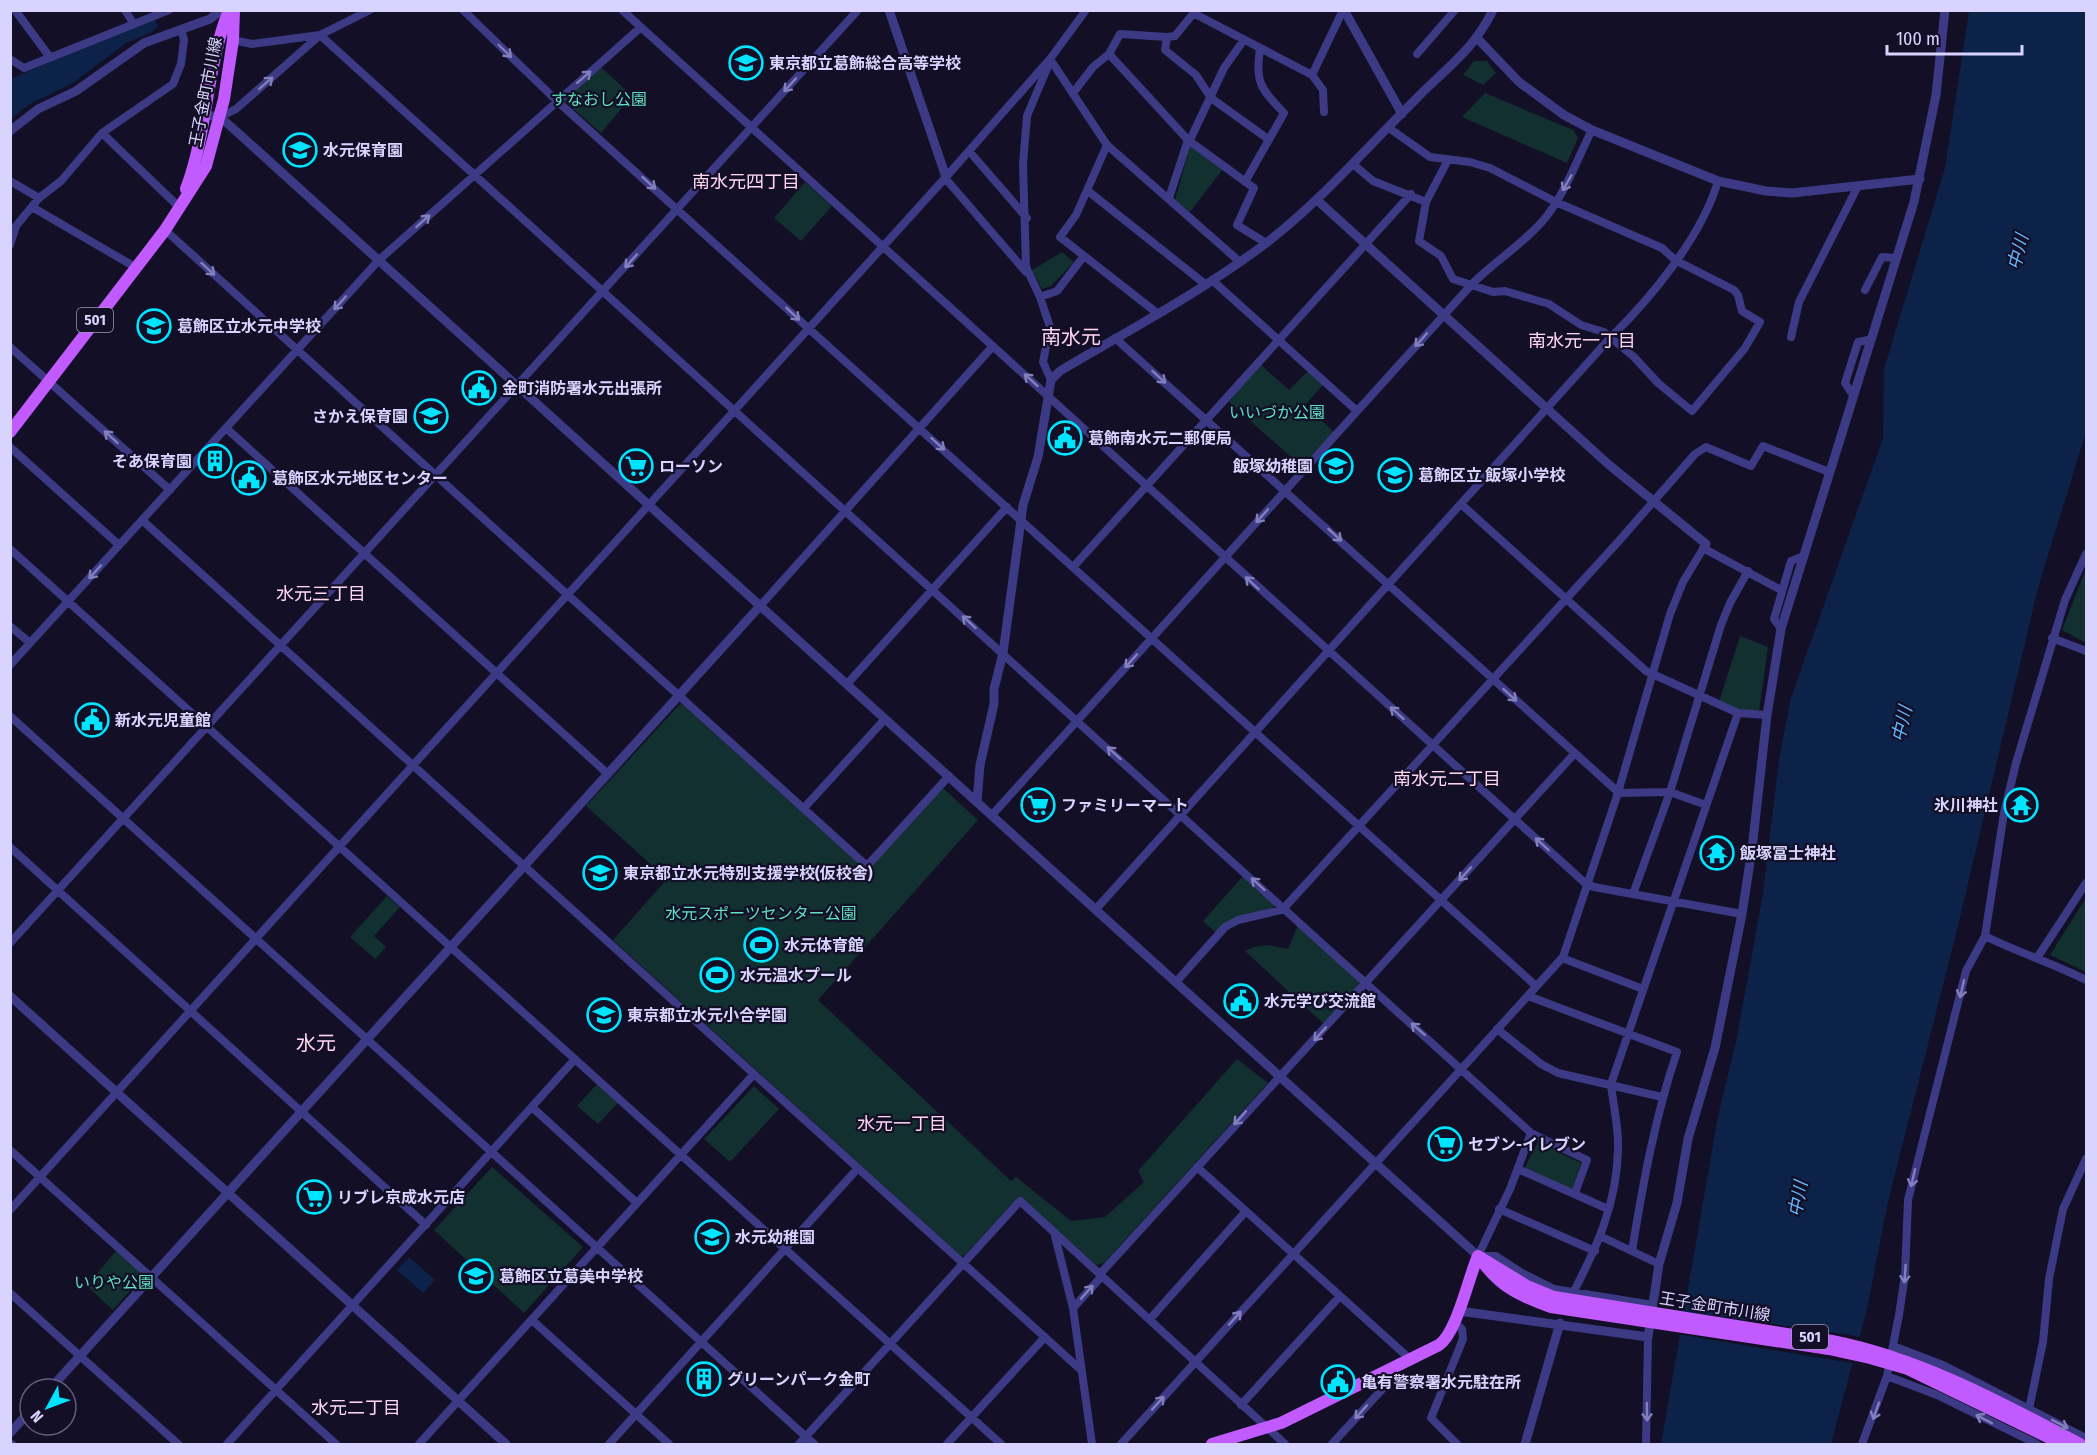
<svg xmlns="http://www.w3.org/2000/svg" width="2097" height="1455" font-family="'Fira Sans Condensed','Noto Sans JP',sans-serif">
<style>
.green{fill:#12302f}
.water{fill:#0c2248}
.pier{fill:#130f26}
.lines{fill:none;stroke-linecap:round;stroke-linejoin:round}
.minor{stroke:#3d3a85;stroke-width:8}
.tertiary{stroke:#3d3a85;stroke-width:9}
.primary{stroke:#c25bff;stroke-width:12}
.oneway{stroke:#837fbc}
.labels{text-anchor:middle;stroke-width:4.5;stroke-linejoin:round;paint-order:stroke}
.shield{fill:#130f26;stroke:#9e99be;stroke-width:1.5}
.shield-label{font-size:15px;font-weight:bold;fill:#d9d4ff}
.poi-label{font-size:16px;font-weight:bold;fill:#d9d4ff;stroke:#130f26;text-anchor:start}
.street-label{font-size:16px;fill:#d9d4ff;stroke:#130f26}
.park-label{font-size:16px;fill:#5fe0c0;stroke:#130f26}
.neighbourhood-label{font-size:18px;fill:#ffd6f0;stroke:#130f26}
.water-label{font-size:18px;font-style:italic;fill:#62b6ff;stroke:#130f26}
.quarter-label{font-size:20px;fill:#ffd6f0;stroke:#130f26}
</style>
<rect width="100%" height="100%" fill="#130f26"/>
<path class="green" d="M 1474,61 L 1487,61 L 1496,73 L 1483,85 L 1463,75 Z
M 601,67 L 632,96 L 601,133 L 563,100 Z
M 1485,93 L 1573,130 L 1578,138 L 1567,163 L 1462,117 Z
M 1190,146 L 1223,169 L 1190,212 L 1175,200 Z
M 805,182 L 832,206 L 801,241 L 774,218 Z
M 1062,252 L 1074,262 L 1051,286 L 1042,289 L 1032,270 Z
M 1260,364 L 1289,390 L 1308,371 L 1323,385 L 1305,405 L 1334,432 L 1301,466 L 1227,400 Z
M 2086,569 L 2086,643 L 2062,630 Z
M 1740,636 L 1768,647 L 1759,712 L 1739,711 L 1719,702 Z
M 681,703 L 867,871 L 943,788 L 978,820 L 818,1000 L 1011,1181 L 1016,1177 L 1071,1221 L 1105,1217 L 1144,1182 L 1138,1171 L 1237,1059 L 1268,1083 L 1104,1263 L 1096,1265 L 1019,1196 L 965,1255 L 961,1256 L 613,940 L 667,879 L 586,806 Z
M 1243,876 L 1277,906 L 1234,919 L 1215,932 L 1203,921 Z
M 387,896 L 400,907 L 374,936 L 386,947 L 375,959 L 350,937 Z
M 2086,898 L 2086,972 L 2050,955 Z
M 1298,925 L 1363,984 L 1325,1025 L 1245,951 C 1260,943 1272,945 1288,949 Z
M 597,1084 L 618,1103 L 598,1124 L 577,1106 Z
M 754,1086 L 779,1109 L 730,1162 L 704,1139 Z
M 1538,1142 L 1581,1163 L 1572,1190 L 1524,1169 Z
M 492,1167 L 583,1247 L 524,1313 L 434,1230 Z
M 116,1251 L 144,1275 L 113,1310 L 87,1286 Z"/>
<path class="water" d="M 1969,11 L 2086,11 L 2086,432 L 2038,588 L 1958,926 L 1887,1206 L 1867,1309 L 1831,1444 L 1661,1444 L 1718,1116 L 1737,1037 L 1763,893 L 1779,759 L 1791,698 L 1883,438 L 1884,369 L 1945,168 Z
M 155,20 L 158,26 L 152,32 L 126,43 L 73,83 L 28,105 L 11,119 L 11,79 L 87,45 Z
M 409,1257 L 435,1280 L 423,1293 L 397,1270 Z"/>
<path class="pier" d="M 1681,1311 L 1850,1335 L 1864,1338 L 1857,1364 L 1677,1334 Z"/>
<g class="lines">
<path class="minor" d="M 15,10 L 49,56
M 125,10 L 133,23
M 463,10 L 557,101 L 1536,986
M 622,10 L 1585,883 L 1594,887 L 1742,914
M 1167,37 L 1175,36 L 1192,15 L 1197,15 L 1312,75 L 1323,90 L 1324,112
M 233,40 L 252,44 L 320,35 L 1531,1133 L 1510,1189 L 1478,1256 L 1496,1256 L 1522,1273 L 1554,1289 L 1653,1305
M 1109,54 L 1120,34 L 1167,37 L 1165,50 L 1196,75 L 1211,98 L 1268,139
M 1417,54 L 1455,10
M 10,59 L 24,68 L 169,10
M 1050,59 L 1107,145 L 1240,262
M 1048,66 L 1027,116 L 1023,164 L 1026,267 L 1040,297 L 1050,327 L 1043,362 L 1051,380
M 1312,75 L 1343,10
M 1073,93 L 1093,67 L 1109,54 L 1188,140 L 1254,188 L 1237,225 L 1266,243
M 220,117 L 236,109 L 320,35 L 370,10
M 1389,128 L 1430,157 L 1470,162 L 1490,168 L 1556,202 L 1662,248 L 1675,260 L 1734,290 L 1738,295 L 1742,311 L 1760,322 L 1745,348 L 1692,411 L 1658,383 L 1634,357 L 1604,332 L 1581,325 L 1549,304 L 1505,291 L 1493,292 L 1453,279 L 1441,256 L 1419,241 L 1426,202 L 1448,160
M 102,133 L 179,207
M 1189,142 L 1224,68 L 1243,41
M 1107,145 L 1076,215 L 1060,237 L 1157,313
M 969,151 L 1027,218
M 1353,164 L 1373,181 L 1426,202
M 945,178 L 1026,272
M 10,181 L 39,198
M 1245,182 L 1284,113 C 1260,88 1255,82 1260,48
M 1088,191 L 1205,284
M 1169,198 L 1188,140
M 32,207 L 135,267
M 165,230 L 867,866 L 949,776
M 10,245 L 16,226 L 39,198 L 61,181 L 102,133 L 173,84 L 181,64 L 184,40 L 181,29
M 1212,280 L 1357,411
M 1865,290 L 1882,257 L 1895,258
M 1040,297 L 1057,291 L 1084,256
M 1791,337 L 1799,302 L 1858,186
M 1115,338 L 1618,792
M 10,347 L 170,490
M 1853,395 L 1845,383 L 1858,342 L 1869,340
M 226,428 L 608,774
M 10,447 L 119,545
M 1461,504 L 1646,671 L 1738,713 L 1767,715
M 142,520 L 1081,1370
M 1703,548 L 1781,590
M 10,549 L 1001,1444
M 1074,566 L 1411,194
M 760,606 L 993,346
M 10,626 L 30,643
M 1781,629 L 1774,619 L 1791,561 L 1804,556
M 2052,638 L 2086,651
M 10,665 L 379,260 L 641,27
M 847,684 L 1007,507
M 10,716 L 814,1444
M 1617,793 L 1670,792 L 1706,805
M 804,808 L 885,719
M 992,815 L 1473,283 C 1496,260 1525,243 1546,217 C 1566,192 1577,159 1592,130
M 10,847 L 426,1225
M 1633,894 L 1670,792 L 1721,625 L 1730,603 L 1748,571
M 1284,908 L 1618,542 L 1695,454 L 1706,447 L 1751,466 L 1763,446 L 1829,472
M 1096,909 L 1611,337 C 1652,297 1702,236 1718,181
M 1985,936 C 2019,953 2053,963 2086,980
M 10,943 L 858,10
M 1562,958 L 1643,989
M 2037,958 L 2086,883
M 1176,982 L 1225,927 L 1238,920 L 1285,909
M 1528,996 L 1677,1052 C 1655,1117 1643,1183 1632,1251
M 1497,1029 L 1541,1064 L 1558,1073 L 1662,1097
M 533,1108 L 637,1203
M 1531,1133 L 1587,1160 L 1575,1193
M 10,1150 L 336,1444
M 1197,1167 L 1410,1359
M 1518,1169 L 1608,1209
M 1499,1209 L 1595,1251
M 10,1210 L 946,177 L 1050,59 L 1086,10
M 1054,1232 L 1073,1308 L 1092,1444
M 1602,1237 L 1659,1264
M 1100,1274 L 1575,753
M 10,1293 L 178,1444
M 1573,1293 C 1597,1247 1617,1203 1618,1149 C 1619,1128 1613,1105 1611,1084 L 1738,713
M 1073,1308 L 1102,1276
M 1150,1319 L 1246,1211
M 532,1320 L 669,1444
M 1455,1323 L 1462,1329 L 1463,1339 L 1431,1418 L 1457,1444
M 1893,1346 L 1943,1365 L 2086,1438
M 1887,1376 L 1937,1395 L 2037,1444
M 1241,1405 L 1340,1296
M 2029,1409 L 2043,1342 L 2049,1279 L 2063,1209 L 2086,1159
M 10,1443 L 12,1444
M 227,1444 L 575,1059
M 419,1444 L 754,1074
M 609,1444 L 858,1168
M 799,1444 L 1020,1201 L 1285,1444
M 947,1444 L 1045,1337
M 1121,1444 L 1563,957 L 1617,796 L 1670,614 L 1683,582 L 1706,544
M 1332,1444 L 1386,1385 L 1389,1379 L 1385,1372
M 1646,1444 L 1648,1337
M 1862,1444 L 1887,1376 L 1899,1315 L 1905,1275 L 1908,1200 L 1966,971 L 1985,936 L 2004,813 L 2016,763 L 2065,600 L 2086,554"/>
<path class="tertiary" d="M 889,10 L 946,177
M 1344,10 L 1402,114
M 1477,38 L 1519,82 L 1564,115 L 1592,130 L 1718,181 L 1766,191 L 1792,193 L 1920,179
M 205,115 L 220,117 L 237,132 L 1478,1256
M 10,131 L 38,109 L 76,91 L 144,43 L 210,19 L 221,10
M 1317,200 L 1608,464 L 1706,544
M 977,802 L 980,765 L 994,704 L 994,689 L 1003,653 L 1023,505 L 1038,457 L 1051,380 L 1060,371 C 1129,330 1201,292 1265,244 C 1321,201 1366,148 1416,99 C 1446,68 1473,51 1493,10
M 10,996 L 506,1444
M 1459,1311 L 1648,1337 L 1659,1264 L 1677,1203 L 1688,1139 L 1715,1048 L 1742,914 L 1752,849 L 1767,715 L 1781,629 L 1914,202 L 1936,95 L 1945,10
M 50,1389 L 760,606
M 10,1433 L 30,1411
M 1525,1444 L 1560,1323"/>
<path class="primary" d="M 186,189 C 208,131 206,67 229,10
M 10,432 L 165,230 L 206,166 L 224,99 L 233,40 L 234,10
M 1478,1256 L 1527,1286 L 1554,1297 L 1832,1341 C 1922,1359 2000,1402 2080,1444
M 1482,1261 C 1500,1287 1522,1297 1551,1307 L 1829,1349 L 1870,1358 L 1908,1369 L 2062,1444
M 1212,1444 L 1281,1423 L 1439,1345 C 1457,1332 1468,1279 1478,1256"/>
</g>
<defs><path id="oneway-shaft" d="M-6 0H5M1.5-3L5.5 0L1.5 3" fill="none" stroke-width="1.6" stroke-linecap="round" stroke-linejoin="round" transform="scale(1.5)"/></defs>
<g class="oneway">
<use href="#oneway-shaft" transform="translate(505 51) rotate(44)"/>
<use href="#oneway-shaft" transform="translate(584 77) rotate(-41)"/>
<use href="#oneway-shaft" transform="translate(266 83) rotate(-41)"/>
<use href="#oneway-shaft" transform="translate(790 85) rotate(132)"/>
<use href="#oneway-shaft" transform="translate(649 183) rotate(42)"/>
<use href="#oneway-shaft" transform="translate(1567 183) rotate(120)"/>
<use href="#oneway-shaft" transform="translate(423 221) rotate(-42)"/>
<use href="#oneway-shaft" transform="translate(631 261) rotate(132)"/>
<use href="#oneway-shaft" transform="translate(208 269) rotate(42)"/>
<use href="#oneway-shaft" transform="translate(340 303) rotate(132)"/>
<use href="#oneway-shaft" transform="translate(793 314) rotate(43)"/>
<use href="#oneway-shaft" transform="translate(1421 340) rotate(132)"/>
<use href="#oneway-shaft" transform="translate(1159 377) rotate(42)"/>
<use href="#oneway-shaft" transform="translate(1031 380) rotate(-138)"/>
<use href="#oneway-shaft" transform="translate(111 437) rotate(-138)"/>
<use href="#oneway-shaft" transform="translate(938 444) rotate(42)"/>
<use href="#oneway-shaft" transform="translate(1262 516) rotate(132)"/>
<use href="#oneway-shaft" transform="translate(1335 535) rotate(42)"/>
<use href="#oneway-shaft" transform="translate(95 572) rotate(132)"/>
<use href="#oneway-shaft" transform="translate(1252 583) rotate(-137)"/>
<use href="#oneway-shaft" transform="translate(969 622) rotate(-138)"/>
<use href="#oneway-shaft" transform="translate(1131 661) rotate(132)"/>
<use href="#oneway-shaft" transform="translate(1510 695) rotate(42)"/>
<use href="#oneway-shaft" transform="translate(1397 713) rotate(-138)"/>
<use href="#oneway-shaft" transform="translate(1114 753) rotate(-138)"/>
<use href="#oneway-shaft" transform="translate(1542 844) rotate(-138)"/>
<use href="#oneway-shaft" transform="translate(1465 874) rotate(132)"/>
<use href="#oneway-shaft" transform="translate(1258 884) rotate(-138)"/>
<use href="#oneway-shaft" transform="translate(1962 989) rotate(103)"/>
<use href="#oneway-shaft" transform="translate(1418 1029) rotate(-139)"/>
<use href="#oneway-shaft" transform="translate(1320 1034) rotate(132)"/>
<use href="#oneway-shaft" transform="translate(1240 1118) rotate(132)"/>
<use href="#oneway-shaft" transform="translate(1913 1178) rotate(103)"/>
<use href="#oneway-shaft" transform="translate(1905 1274) rotate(94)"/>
<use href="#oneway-shaft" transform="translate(1087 1292) rotate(-48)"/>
<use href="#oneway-shaft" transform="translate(1235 1318) rotate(-48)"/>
<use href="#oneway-shaft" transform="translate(1158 1403) rotate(-48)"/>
<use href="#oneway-shaft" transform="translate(1876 1411) rotate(110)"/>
<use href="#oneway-shaft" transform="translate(1361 1412) rotate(132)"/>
<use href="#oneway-shaft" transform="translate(1647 1412) rotate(89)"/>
<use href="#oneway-shaft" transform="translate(1984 1419) rotate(-152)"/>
<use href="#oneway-shaft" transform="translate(2060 1424) rotate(27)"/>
</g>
<defs>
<symbol id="school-ring" viewBox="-11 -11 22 22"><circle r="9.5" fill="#130f26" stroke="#00e5ff" stroke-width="1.5"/><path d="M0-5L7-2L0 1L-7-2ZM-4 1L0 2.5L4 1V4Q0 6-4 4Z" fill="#00e5ff"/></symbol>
<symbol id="civic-ring" viewBox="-11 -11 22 22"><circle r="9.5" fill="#130f26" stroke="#00e5ff" stroke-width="1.5"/><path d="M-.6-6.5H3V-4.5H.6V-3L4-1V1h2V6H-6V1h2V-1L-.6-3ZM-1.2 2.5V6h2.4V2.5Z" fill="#00e5ff"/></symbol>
<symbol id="building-ring" viewBox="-11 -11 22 22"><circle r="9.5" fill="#130f26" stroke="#00e5ff" stroke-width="1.5"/><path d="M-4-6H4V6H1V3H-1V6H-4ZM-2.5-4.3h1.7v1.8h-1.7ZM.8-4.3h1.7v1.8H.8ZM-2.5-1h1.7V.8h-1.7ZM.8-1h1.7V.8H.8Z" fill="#00e5ff"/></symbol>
<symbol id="supermarket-ring" viewBox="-11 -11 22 22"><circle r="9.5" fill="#130f26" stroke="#00e5ff" stroke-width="1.5"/><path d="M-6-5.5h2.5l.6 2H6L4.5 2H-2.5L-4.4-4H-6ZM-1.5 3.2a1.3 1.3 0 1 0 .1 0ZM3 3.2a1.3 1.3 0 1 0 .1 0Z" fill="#00e5ff"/></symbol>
<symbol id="temple-ring" viewBox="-11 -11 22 22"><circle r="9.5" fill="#130f26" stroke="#00e5ff" stroke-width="1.5"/><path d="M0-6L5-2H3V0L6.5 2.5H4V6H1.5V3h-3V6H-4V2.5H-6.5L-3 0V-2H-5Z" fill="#00e5ff"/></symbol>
<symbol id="stadium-ring" viewBox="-11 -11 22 22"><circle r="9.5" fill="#130f26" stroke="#00e5ff" stroke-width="1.5"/><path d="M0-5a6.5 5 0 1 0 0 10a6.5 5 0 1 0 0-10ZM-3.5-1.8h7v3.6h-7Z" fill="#00e5ff"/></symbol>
</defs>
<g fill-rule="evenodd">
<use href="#school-ring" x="727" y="44" width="38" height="38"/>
<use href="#school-ring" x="281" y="131" width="38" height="38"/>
<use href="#school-ring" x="135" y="307" width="38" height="38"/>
<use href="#civic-ring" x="460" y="369" width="38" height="38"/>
<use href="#school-ring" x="412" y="397" width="38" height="38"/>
<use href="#civic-ring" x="1046" y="419" width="38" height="38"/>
<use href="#building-ring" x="196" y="442" width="38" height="38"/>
<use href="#supermarket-ring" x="617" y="447" width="38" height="38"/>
<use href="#school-ring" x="1317" y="447" width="38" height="38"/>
<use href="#school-ring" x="1376" y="456" width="38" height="38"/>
<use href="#civic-ring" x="230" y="459" width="38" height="38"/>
<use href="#civic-ring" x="73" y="701" width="38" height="38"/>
<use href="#supermarket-ring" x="1019" y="786" width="38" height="38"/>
<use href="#temple-ring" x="2002" y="786" width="38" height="38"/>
<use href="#temple-ring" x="1698" y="834" width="38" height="38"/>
<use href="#school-ring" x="581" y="854" width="38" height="38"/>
<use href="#stadium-ring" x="742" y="926" width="38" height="38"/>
<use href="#stadium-ring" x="698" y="956" width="38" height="38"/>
<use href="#civic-ring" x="1222" y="982" width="38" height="38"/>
<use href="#school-ring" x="585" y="996" width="38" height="38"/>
<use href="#supermarket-ring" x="1426" y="1125" width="38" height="38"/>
<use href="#supermarket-ring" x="295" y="1178" width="38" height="38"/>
<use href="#school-ring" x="693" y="1218" width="38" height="38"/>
<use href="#school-ring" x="457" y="1257" width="38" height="38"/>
<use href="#building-ring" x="685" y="1360" width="38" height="38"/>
<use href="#civic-ring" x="1319" y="1363" width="38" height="38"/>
</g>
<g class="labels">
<g class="shield">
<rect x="77" y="308" width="36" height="24" rx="4.5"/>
<rect x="1792" y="1325" width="36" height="24" rx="4.5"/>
</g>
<g class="shield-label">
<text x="95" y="325">501</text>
<text x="1810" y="1342">501</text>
</g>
<g class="poi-label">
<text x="769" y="69">東京都立葛飾総合高等学校</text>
<text x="323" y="156">水元保育園</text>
<text x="177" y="332">葛飾区立水元中学校</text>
<text x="502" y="394">金町消防署水元出張所</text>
<text x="408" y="422" text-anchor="end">さかえ保育園</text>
<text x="1088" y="444">葛飾南水元二郵便局</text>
<text x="192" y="467" text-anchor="end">そあ保育園</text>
<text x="659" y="472">ローソン</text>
<text x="1313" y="472" text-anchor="end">飯塚幼稚園</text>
<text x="1418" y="481">葛飾区立 飯塚小学校</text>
<text x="272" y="484">葛飾区水元地区センター</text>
<text x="115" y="726">新水元児童館</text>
<text x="1061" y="811">ファミリーマート</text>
<text x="1998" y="811" text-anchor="end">氷川神社</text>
<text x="1740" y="859">飯塚冨士神社</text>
<text x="623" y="879">東京都立水元特別支援学校(仮校舎)</text>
<text x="784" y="951">水元体育館</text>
<text x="740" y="981">水元温水プール</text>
<text x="1264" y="1007">水元学び交流館</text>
<text x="627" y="1021">東京都立水元小合学園</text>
<text x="1468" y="1150">セブン-イレブン</text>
<text x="337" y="1203">リブレ京成水元店</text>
<text x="735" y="1243">水元幼稚園</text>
<text x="499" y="1282">葛飾区立葛美中学校</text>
<text x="727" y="1385">グリーンパーク金町</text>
<text x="1361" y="1388">亀有警察署水元駐在所</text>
</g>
<g class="street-label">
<text transform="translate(205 92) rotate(-79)" y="6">王子金町市川線</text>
<text transform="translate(1715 1306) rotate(9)" y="6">王子金町市川線</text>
</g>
<g class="park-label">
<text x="599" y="105">すなおし公園</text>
<text x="1277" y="418">いいづか公園</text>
<text x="761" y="919">水元スポーツセンター公園</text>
<text x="114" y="1288">いりや公園</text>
</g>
<g class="neighbourhood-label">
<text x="746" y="188">南水元四丁目</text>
<text x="1582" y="347">南水元一丁目</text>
<text x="321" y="600">水元三丁目</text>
<text x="1447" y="785">南水元二丁目</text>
<text x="902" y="1130">水元一丁目</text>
<text x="356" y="1414">水元二丁目</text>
</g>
<g class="water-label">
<text transform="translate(2018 252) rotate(-75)" y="6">中川</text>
<text transform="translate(1902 724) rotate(-77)" y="6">中川</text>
<text transform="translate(1798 1199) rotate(-80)" y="6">中川</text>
</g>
<g class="quarter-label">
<text x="1071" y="344">南水元</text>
<text x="316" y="1050">水元</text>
</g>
</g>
<rect width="2097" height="1455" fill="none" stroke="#d9d4ff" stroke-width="24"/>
<g transform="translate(48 1407) rotate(229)"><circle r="28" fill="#130f26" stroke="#625e7d" stroke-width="1.5"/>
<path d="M0-4.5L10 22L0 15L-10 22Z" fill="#00e5ff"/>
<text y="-9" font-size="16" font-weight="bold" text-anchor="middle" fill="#d9d4ff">N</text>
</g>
<path d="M1887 45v9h135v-9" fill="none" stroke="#d9d4ff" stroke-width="3"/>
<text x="1896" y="45" font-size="18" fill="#d9d4ff" stroke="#130f26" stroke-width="4.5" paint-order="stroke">100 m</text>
</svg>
